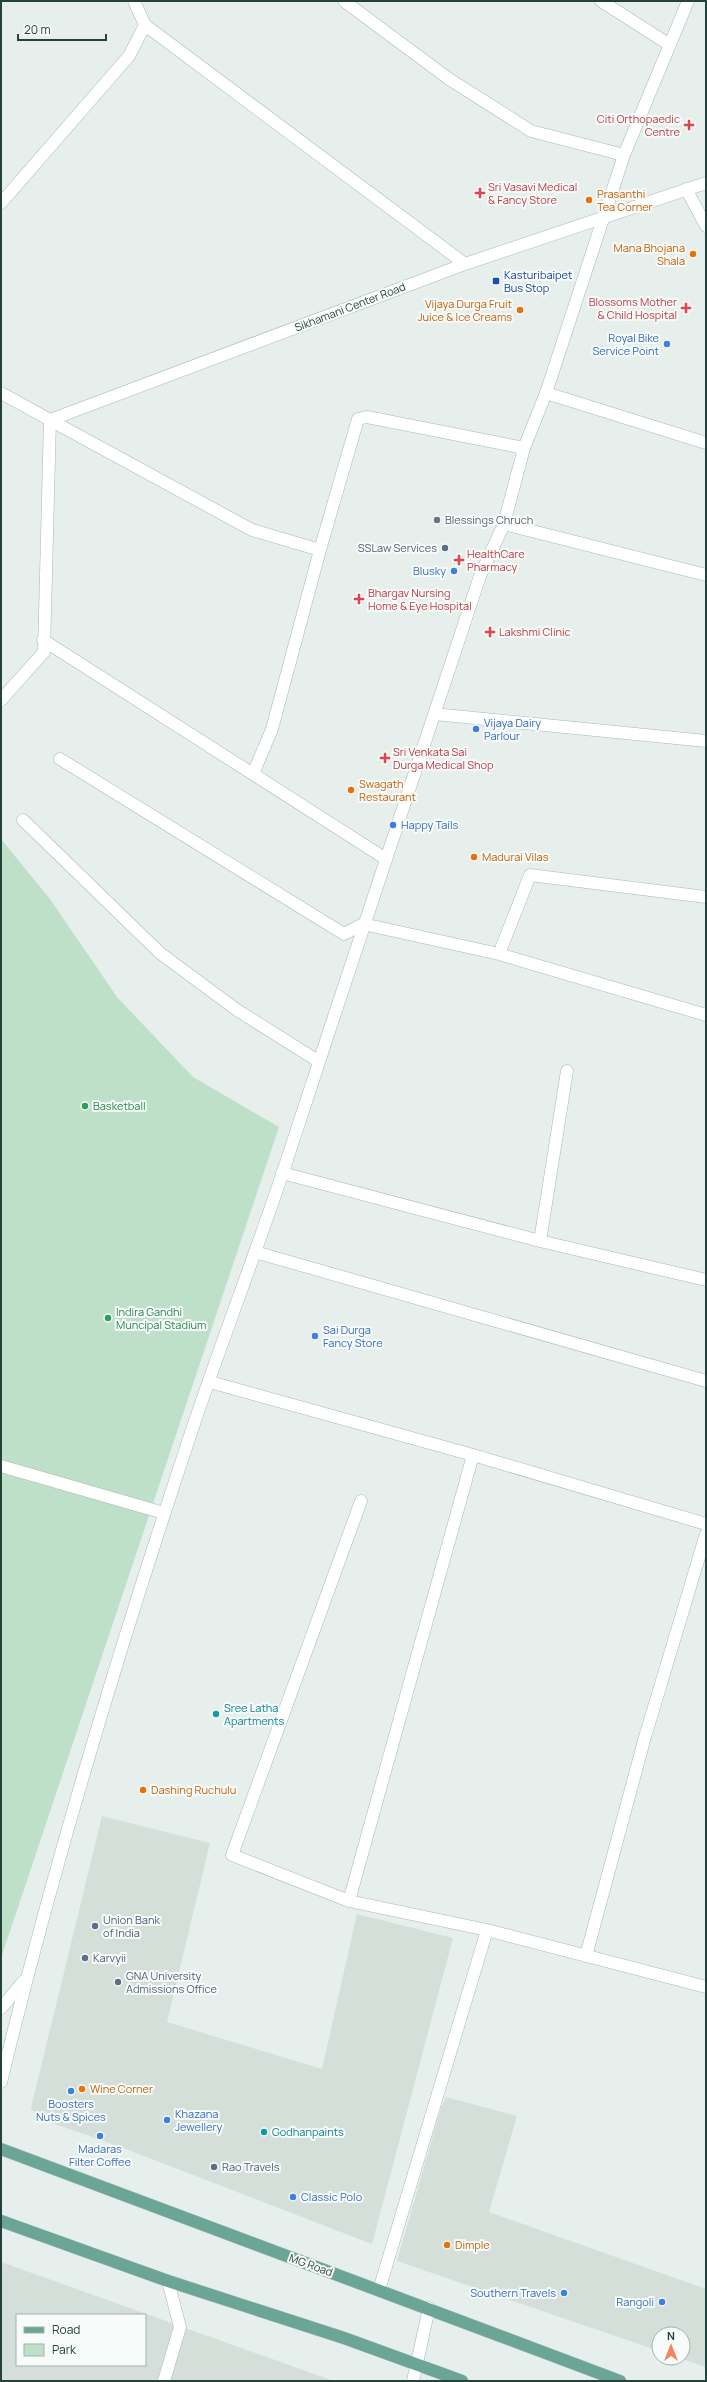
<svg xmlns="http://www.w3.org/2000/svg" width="707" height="2382" font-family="Manrope,sans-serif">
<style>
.built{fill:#d4dfda;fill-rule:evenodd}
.green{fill:#bfe0c8}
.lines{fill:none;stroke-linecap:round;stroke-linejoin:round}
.minor-casing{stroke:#a8b8b2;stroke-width:13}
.major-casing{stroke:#c2cac8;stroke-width:13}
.minor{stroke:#fff;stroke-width:12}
.major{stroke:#6aa596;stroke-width:12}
.health-dot{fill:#e0444e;stroke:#f7fbf9;stroke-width:1.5}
.food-dot{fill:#e8710a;stroke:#f7fbf9;stroke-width:1.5}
.transit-dot{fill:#1a4fb4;stroke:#f7fbf9;stroke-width:1.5}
.shop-dot{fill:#3f7fe0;stroke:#f7fbf9;stroke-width:1.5}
.worship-dot{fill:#6b7280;stroke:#f7fbf9;stroke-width:1.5}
.service-dot{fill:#5c6f8a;stroke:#f7fbf9;stroke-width:1.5}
.leisure-dot{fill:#2e9e5b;stroke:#f7fbf9;stroke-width:1.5}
.culture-dot{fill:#0f9aa8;stroke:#f7fbf9;stroke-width:1.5}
.labels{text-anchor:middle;stroke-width:4;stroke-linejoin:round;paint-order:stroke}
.health-label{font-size:11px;fill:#be3a42;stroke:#f7fbf9;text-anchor:start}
.food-label{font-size:11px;fill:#c56008;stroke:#f7fbf9;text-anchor:start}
.transit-label{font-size:11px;fill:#164399;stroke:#f7fbf9;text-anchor:start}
.street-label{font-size:11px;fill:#24423a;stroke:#f7fbf9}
.shop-label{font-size:11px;fill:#366cbe;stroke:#f7fbf9;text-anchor:start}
.worship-label{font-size:11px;fill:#5b616d;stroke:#f7fbf9;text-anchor:start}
.service-label{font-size:11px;fill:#4e5e75;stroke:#f7fbf9;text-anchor:start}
.leisure-label{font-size:11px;fill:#27864d;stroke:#f7fbf9;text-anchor:start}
.culture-label{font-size:11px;fill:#0d838f;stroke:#f7fbf9;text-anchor:start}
</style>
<rect width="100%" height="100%" fill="#e6efeb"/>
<path class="built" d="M 102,1816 L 210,1843 L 167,2022 L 322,2069 L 357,1914 L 453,1938 L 372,2244 L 110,2143 L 38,2118 L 31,2108 Z
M 446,2097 L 517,2116 L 489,2212 L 706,2289 L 706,2367 L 679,2358 L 683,2358 L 683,2334 L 659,2334 L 659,2351 L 397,2261 L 441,2108 Z
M 1,2262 L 334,2381 L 1,2381 ZM 17,2315 L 145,2315 L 145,2365 L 17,2365 Z"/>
<path class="green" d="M 1,839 L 50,899 L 117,997 L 193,1077 L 279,1127 L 1,1958 Z"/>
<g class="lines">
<defs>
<path id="minor" d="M 344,1 L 449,79 L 531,131 L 624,155
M 601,1 L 670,45
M 145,25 L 465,264
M 686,189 L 706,226
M 1,203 L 129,56 L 145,25 L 134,1
M 1,393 L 50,420 L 465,264 L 706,183
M 546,393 L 706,443
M 504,524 L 706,575
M 43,640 L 386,859
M 1,700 L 44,652 L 50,420 L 252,530 L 320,550
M 434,714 L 706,741
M 60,759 L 344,934 L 363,924 L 499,954 L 706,1015
M 253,774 L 272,729 L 320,550 L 358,419 L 367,417 L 524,448
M 23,820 L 160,953 L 237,1010 L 318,1061
M 499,954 L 530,875 L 706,897
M 282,1173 L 540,1241 L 706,1280
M 540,1241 L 567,1071
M 255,1252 L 706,1381
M 210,1382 L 473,1455 L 706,1524
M 1,1466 L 164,1513
M 361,1501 L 232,1855 L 349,1901 L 487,1930 L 706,1987
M 349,1901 L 473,1455
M 586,1956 L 645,1737 L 706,1534
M 1,2008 L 24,1981
M 1,2082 C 52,1871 115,1662 183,1457 C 214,1361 251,1267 283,1172 C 348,973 414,774 480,576 L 504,524 L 524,448 L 546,393 L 624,155 L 688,1
M 379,2290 L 487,1930
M 164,2381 L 180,2327 L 168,2281
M 413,2381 L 429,2308"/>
<path id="major" d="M 1,2149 C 207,2228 414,2303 620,2381
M 1,2221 L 168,2281 L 344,2338 L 462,2381"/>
</defs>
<use href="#minor" class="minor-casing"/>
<use href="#major" class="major-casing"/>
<use href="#minor" class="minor"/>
<use href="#major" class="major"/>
</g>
<g class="health-dot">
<path d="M687 119h4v4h4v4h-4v4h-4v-4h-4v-4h4z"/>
<path d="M478 187h4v4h4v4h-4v4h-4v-4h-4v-4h4z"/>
<path d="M684 302h4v4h4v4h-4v4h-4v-4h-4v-4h4z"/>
<path d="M457 554h4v4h4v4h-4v4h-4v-4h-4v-4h4z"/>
<path d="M357 593h4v4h4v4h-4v4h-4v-4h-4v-4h4z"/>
<path d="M488 626h4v4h4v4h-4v4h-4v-4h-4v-4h4z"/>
<path d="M383 752h4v4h4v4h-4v4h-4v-4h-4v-4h4z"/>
</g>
<g class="food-dot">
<circle cx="589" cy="200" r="4"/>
<circle cx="693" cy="254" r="4"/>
<circle cx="520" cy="310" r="4"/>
<circle cx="351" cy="790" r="4"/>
<circle cx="474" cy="857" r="4"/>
<circle cx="143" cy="1790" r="4"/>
<circle cx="82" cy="2089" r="4"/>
<circle cx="447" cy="2245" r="4"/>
</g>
<rect class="transit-dot" x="492" y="277" width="8" height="8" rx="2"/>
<g class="shop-dot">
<circle cx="667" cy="344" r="4"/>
<circle cx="454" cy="571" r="4"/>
<circle cx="476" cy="729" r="4"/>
<circle cx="393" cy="825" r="4"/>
<circle cx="315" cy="1336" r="4"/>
<circle cx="71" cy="2091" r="4"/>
<circle cx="167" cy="2120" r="4"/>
<circle cx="100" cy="2136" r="4"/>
<circle cx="293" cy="2197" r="4"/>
<circle cx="564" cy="2293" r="4"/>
<circle cx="662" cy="2302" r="4"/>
</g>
<circle class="worship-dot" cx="437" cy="520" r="4"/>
<g class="service-dot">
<circle cx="445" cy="548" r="4"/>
<circle cx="95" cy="1926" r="4"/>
<circle cx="85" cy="1958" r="4"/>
<circle cx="118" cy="1982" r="4"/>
<circle cx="214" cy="2167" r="4"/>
</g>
<g class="leisure-dot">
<circle cx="85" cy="1106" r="4"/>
<circle cx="108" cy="1318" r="4"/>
</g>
<g class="culture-dot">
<circle cx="216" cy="1714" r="4"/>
<circle cx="264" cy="2132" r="4"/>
</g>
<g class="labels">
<g class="health-label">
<text x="680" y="123" text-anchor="end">Citi Orthopaedic<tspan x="680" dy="13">Centre</tspan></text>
<text x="488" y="191">Sri Vasavi Medical<tspan x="488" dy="13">&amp; Fancy Store</tspan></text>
<text x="677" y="306" text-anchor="end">Blossoms Mother<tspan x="677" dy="13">&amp; Child Hospital</tspan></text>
<text x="467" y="558">HealthCare<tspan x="467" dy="13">Pharmacy</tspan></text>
<text x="368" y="597">Bhargav Nursing<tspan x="368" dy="13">Home &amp; Eye Hospital</tspan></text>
<text x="499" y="636">Lakshmi Clinic</text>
<text x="393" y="756">Sri Venkata Sai<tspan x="393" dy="13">Durga Medical Shop</tspan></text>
</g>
<g class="food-label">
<text x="597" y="198">Prasanthi<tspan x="597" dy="13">Tea Corner</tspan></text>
<text x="685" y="252" text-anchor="end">Mana Bhojana<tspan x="685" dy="13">Shala</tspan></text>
<text x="512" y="308" text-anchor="end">Vijaya Durga Fruit<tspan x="512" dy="13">Juice &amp; Ice Creams</tspan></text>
<text x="359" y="788">Swagath<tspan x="359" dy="13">Restaurant</tspan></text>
<text x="482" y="861">Madurai Vilas</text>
<text x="151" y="1794">Dashing Ruchulu</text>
<text x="90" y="2093">Wine Corner</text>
<text x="455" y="2249">Dimple</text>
</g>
<g class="transit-label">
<text x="504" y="279">Kasturibaipet<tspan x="504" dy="13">Bus Stop</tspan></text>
</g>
<g class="street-label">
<text transform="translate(350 307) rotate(-21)" y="4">Sikhamani Center Road</text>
<text transform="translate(311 2265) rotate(20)" y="4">MG Road</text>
</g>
<g class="shop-label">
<text x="659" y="342" text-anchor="end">Royal Bike<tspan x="659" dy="13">Service Point</tspan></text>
<text x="446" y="575" text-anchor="end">Blusky</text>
<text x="484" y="727">Vijaya Dairy<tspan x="484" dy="13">Parlour</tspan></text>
<text x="401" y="829">Happy Tails</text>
<text x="323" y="1334">Sai Durga<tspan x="323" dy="13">Fancy Store</tspan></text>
<text x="71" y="2108" text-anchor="middle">Boosters<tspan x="71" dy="13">Nuts &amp; Spices</tspan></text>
<text x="175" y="2118">Khazana<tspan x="175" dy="13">Jewellery</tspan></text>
<text x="100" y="2153" text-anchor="middle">Madaras<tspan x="100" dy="13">Filter Coffee</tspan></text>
<text x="301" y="2201">Classic Polo</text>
<text x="556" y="2297" text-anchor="end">Southern Travels</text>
<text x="654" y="2306" text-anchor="end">Rangoli</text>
</g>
<g class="worship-label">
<text x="445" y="524">Blessings Chruch</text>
</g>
<g class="service-label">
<text x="437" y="552" text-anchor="end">SSLaw Services</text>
<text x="103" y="1924">Union Bank<tspan x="103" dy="13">of India</tspan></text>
<text x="93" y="1962">Karvyii</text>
<text x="126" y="1980">GNA University<tspan x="126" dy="13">Admissions Office</tspan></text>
<text x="222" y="2171">Rao Travels</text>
</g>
<g class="leisure-label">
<text x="93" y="1110">Basketball</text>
<text x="116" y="1316">Indira Gandhi<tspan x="116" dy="13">Muncipal Stadium</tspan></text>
</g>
<g class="culture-label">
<text x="224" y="1712">Sree Latha<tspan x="224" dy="13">Apartments</tspan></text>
<text x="272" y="2136">Godhanpaints</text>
</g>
</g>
<rect width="707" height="2382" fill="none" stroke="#24423a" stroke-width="4"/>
<rect x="16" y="2314" width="130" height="52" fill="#f7fbf9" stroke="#a3b1ad"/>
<rect x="24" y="2327" width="20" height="6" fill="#6aa596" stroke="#a3b1ad"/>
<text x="52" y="2334" font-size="12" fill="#24423a">Road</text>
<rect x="24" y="2344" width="20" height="12" fill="#bfe0c8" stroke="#a3b1ad"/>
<text x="52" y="2354" font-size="12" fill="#24423a">Park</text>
<g transform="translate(671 2346)"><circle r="19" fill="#f7fbf9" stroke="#a3b1ad"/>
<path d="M0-3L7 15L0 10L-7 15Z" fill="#f4845f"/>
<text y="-6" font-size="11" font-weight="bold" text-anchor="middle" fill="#24423a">N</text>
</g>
<path d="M18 34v6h88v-6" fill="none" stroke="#24423a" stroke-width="2"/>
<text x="24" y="34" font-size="12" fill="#24423a" stroke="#f7fbf9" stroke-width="3" paint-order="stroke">20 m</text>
</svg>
